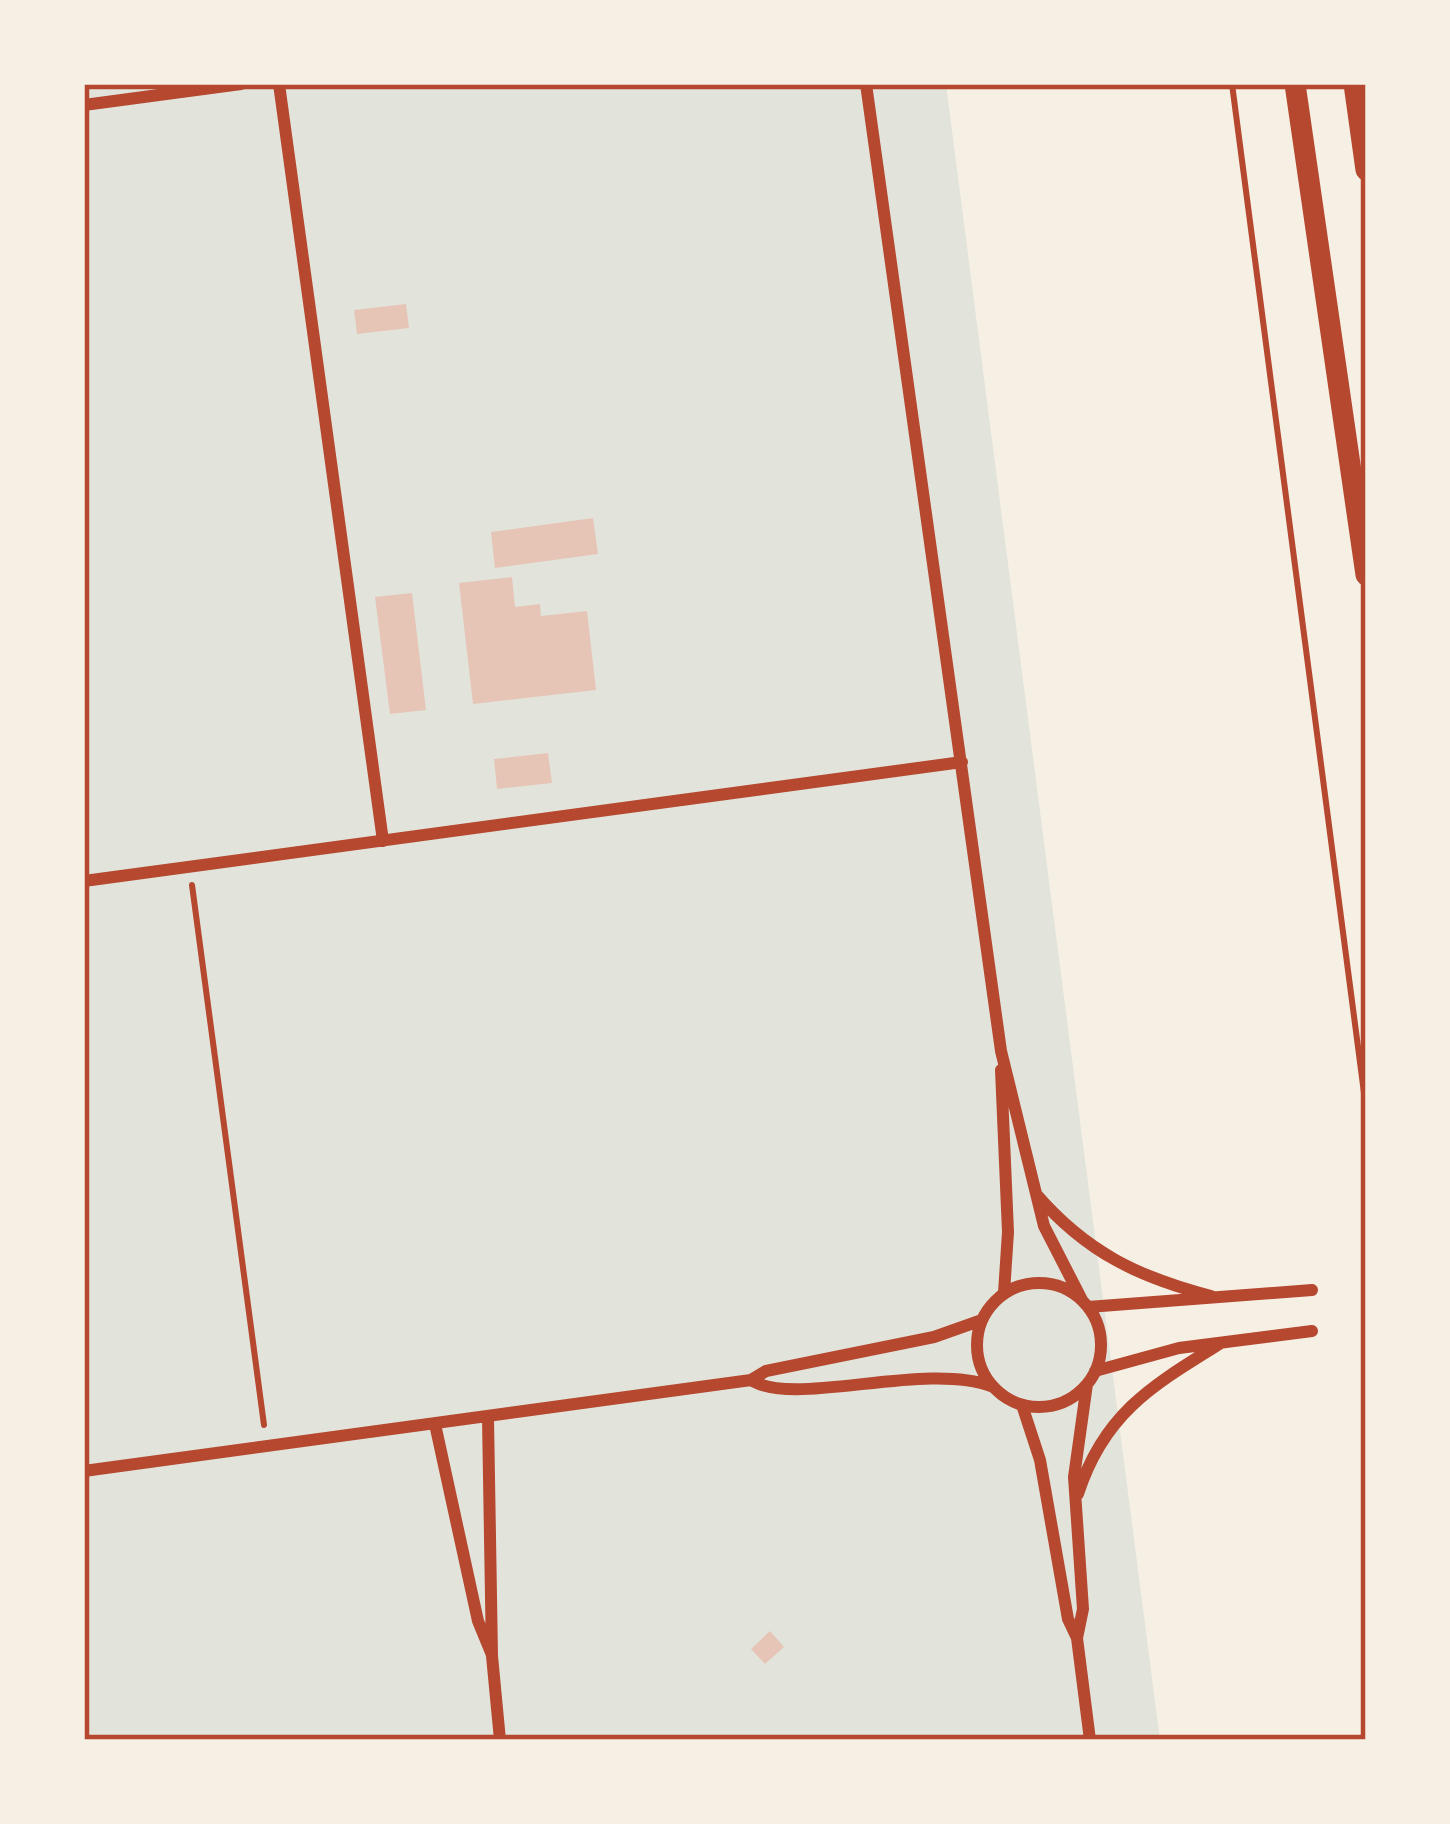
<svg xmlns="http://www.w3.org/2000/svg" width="1450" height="1824" font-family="Overpass,sans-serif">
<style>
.green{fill:#e2e4dc}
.building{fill:#e6c5b7}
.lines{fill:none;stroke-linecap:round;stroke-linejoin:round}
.path{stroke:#b5482f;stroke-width:6}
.minor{stroke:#b5482f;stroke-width:12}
.tertiary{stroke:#b5482f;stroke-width:21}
.neatline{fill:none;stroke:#b5482f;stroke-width:4.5}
</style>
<rect width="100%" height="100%" fill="#f6efe4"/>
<path class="green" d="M 84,84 L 946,84 L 1160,1740 L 84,1740 Z"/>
<path class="building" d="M 406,304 L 409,328 L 357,334 L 354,310 Z
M 593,518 L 598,554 L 495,568 L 491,532 Z
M 512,577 L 515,607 L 540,604 L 541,616 L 587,611 L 596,690 L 473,704 L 459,583 Z
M 412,593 L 426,710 L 390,714 L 375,597 Z
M 548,753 L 552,783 L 497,789 L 494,759 Z
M 770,1631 L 784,1647 L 765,1664 L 751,1649 Z"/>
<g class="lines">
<path class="path" d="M 1232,84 L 1366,1108
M 192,885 L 264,1425"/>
<path class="minor" d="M 279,84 L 383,841
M 866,84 L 1001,1051 L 1044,1226 L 1082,1300
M 84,105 L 241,84
M 84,881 L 962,762
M 1001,1070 L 1008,1232 L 1004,1293
M 1036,1194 C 1086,1252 1138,1277 1211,1296
M977 1345a62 62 0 1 1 124 0a62 62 0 1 1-124 0Z
M 1088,1307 L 1312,1290
M 1095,1371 L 1179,1348 L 1312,1331
M 751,1380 C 794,1408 923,1361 991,1386
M 1022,1405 L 1040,1460 L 1068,1619 L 1077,1638 L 1090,1740
M 488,1418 L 492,1656 L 500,1740
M 435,1424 L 478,1621 L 492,1655
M 84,1471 L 751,1380 L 766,1371 L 934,1337 L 982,1320
M 1078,1494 C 1104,1413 1153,1385 1221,1343
M 1077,1638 L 1083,1609 L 1074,1477 L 1087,1384"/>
<path class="tertiary" d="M 1295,84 L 1366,575
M 1354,84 L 1366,170"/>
</g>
<rect width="1450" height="1824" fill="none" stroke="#f6efe4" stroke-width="174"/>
<rect x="87" y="87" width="1276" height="1650" class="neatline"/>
</svg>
